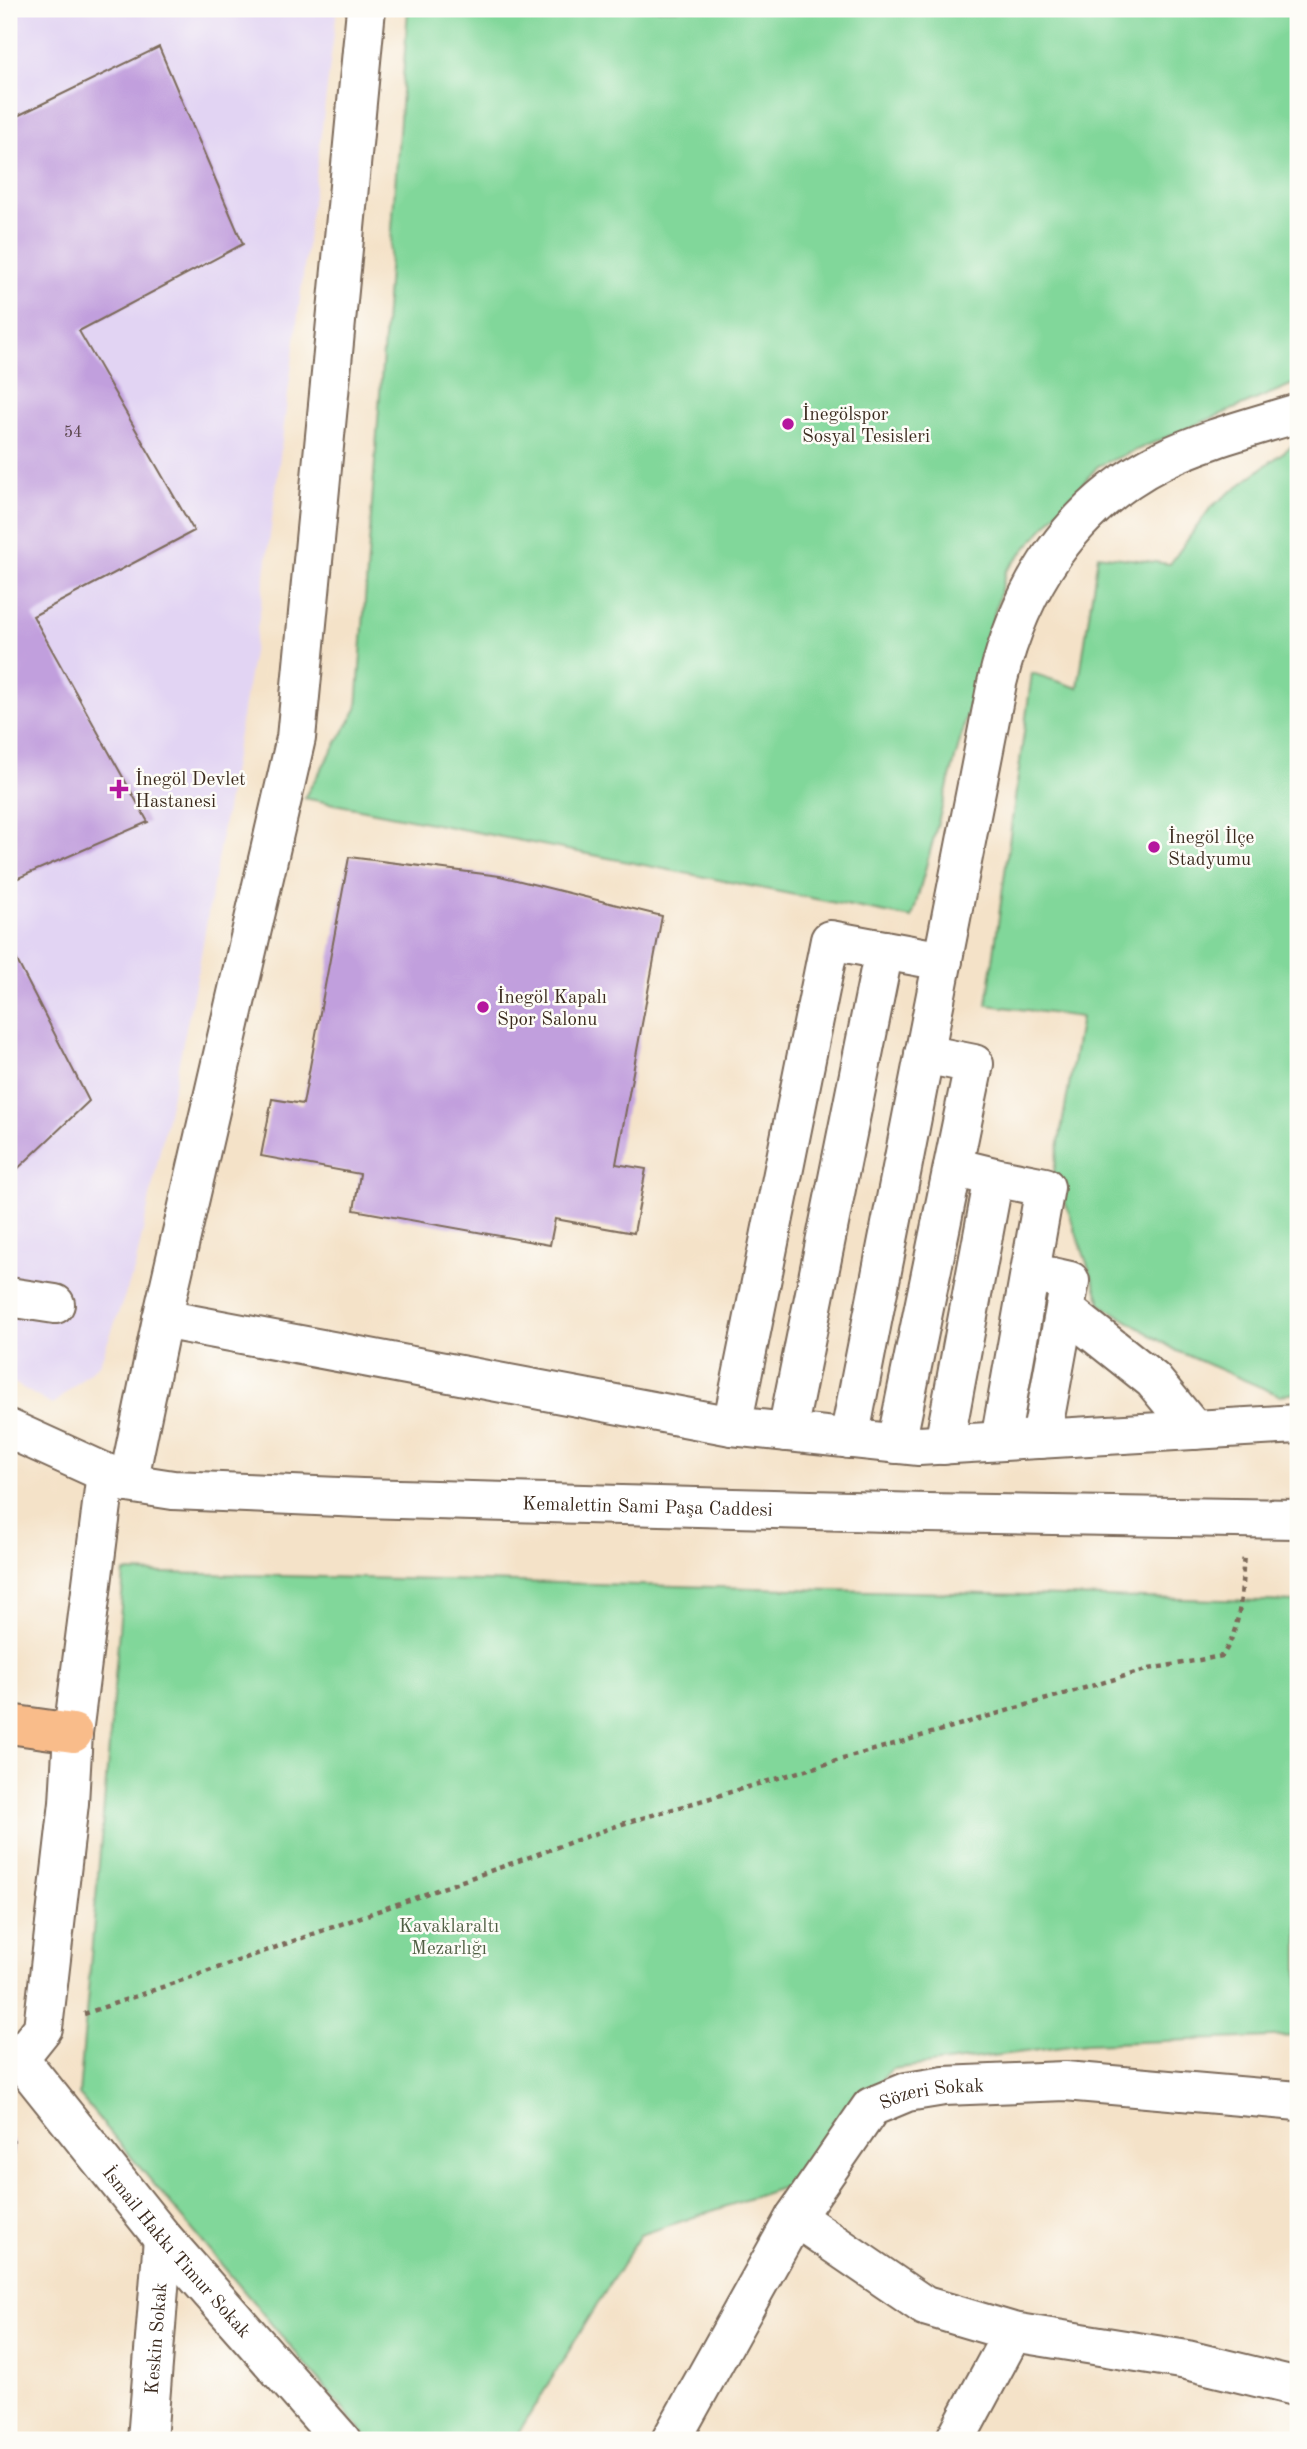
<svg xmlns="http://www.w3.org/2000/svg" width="1307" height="2449" font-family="'Old Standard TT',serif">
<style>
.built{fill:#e2d4f3}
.green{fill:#81d79a;stroke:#5e805c;stroke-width:2}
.building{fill:#c19fdd}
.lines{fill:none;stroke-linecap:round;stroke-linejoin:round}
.minor-casing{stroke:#7c6a5a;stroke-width:42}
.major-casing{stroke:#7c6a5a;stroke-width:42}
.path{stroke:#7c6a5a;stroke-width:4.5;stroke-dasharray:5 5;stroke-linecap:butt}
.minor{stroke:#fff;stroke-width:38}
.major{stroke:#f9bc8a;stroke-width:38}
.poi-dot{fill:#b5179e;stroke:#fdfcf7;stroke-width:2.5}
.labels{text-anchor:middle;stroke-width:5;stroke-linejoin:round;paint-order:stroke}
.number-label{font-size:16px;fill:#5c474e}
.poi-label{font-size:19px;fill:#3b2a1e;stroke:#fdfcf7;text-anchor:start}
.street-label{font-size:19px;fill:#3b2a1e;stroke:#fdfcf7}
.park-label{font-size:19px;fill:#505e43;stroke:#fdfcf7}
</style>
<rect width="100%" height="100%" fill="#fdfcf7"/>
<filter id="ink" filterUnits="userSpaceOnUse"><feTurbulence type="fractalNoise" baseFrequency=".0143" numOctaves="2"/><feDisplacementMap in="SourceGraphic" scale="14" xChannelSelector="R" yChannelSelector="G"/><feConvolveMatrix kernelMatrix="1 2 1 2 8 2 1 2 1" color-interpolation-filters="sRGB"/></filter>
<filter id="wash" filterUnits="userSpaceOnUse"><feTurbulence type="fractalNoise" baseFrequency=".00686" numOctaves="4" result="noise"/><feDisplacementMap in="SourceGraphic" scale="28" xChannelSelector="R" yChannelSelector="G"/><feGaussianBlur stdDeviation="1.57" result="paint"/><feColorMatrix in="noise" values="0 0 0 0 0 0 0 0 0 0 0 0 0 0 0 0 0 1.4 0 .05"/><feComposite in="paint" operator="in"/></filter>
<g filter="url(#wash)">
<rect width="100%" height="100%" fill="#f4e2c8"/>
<path class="built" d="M 9,9 L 337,9 L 261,606 L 198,972 L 135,1268 L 100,1363 L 52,1405 L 9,1380 Z"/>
<path class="green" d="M 408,9 L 1298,9 L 1298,382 L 1098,466 L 1006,571 L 912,918 L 304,798 L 357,709 Z
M 1298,441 L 1298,1393 L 1279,1395 L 1177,1351 L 1102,1305 L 1054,1171 L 1081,1017 L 987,1005 L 1032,673 L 1078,688 L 1098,555 L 1170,564 L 1211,507 Z
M 124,1572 L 1298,1602 L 1298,2036 L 1086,2044 L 892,2069 L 787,2186 L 640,2235 L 514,2440 L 369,2440 L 79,2095 Z"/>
<g id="blocks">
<path class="building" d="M 159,47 L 243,244 L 79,331 L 194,531 L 33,616 L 148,822 L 9,882 L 9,120 Z
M 349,857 L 500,876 L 662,916 L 616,1164 L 646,1169 L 634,1233 L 555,1219 L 550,1245 L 354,1210 L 360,1174 L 261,1156 L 272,1099 L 303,1104 Z
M 9,945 L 89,1101 L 9,1177 Z
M 9,2139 L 14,2140 L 11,2178 L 9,2178 Z"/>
</g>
</g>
<g filter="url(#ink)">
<use href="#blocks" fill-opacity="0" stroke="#7c6a5a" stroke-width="2"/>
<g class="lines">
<defs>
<g id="minor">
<path d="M 994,1177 L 1045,1187 L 1000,1441"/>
<path d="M 1030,1272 L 1070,1281 L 1041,1439"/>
<path d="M 9,1297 L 55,1304"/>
<path d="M 1065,1310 L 1153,1380 L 1194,1430"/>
<path d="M 162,1319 L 732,1426 L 919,1446 L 1298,1424"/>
<path d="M 732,1426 L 830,940 L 943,961"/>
<path id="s1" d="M 9,1429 L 128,1483 L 173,1490 L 362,1498 L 926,1513 L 1298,1519"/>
<path d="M 787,1432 L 884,950"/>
<path d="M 849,1439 L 997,683 C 1020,587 1072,505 1162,460 C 1205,439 1253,427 1298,413"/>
<path d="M 896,1444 L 974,1064 L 924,1054"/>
<path d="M 944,1445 L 994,1177 L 953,1167"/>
<path d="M 128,1483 L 162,1319 L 296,738 L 366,9"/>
<path d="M 19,2058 L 43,2028 L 69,1803 L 73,1733 L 106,1473"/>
<path id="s2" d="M 19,2058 L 163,2238 L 341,2440"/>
<path d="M 795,2217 L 925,2306 L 1013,2332 L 1187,2360 L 1298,2387"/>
<path id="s3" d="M 147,2440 L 163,2238"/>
<path id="s4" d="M 671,2440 L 795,2217 L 871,2107 L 907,2092 L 944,2086 L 1065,2081 L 1298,2101"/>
<path d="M 955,2440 L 1013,2332"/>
</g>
<path id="major" d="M 9,1724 L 73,1733"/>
</defs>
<use href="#minor" class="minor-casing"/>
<use href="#major" class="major-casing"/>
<path class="path" d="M 84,2014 L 229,1964 L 622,1824 L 1149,1669 L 1222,1656 C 1243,1626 1241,1589 1244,1554"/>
<use href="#minor" class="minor"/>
<use href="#major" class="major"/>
</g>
</g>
<g class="poi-dot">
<circle cx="788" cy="424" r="7"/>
<path d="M115.5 778.5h7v7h7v7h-7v7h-7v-7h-7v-7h7z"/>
<circle cx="1154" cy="847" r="7"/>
<circle cx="483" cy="1007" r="7"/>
</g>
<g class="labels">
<g class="number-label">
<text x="73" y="437">54</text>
</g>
<g class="poi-label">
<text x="802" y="420">İnegölspor<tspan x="802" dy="22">Sosyal Tesisleri</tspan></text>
<text x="135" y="785">İnegöl Devlet<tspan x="135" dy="22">Hastanesi</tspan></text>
<text x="1168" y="843">İnegöl İlçe<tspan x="1168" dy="22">Stadyumu</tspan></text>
<text x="497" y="1003">İnegöl Kapalı<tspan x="497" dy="22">Spor Salonu</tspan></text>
</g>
<g class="street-label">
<text dy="7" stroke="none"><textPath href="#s1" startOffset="651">Kemalettin Sami Paşa Caddesi</textPath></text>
<text dy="7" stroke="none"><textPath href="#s4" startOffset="452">Sözeri Sokak</textPath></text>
<text dy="7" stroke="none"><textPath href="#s2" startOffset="250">İsmail Hakkı Timur Sokak</textPath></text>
<text dy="7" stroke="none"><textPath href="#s3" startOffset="102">Keskin Sokak</textPath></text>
</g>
<g class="park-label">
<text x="449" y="1932">Kavaklaraltı<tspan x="449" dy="22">Mezarlığı</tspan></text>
</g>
</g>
<rect width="1307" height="2449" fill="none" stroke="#fdfcf7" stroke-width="35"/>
</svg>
